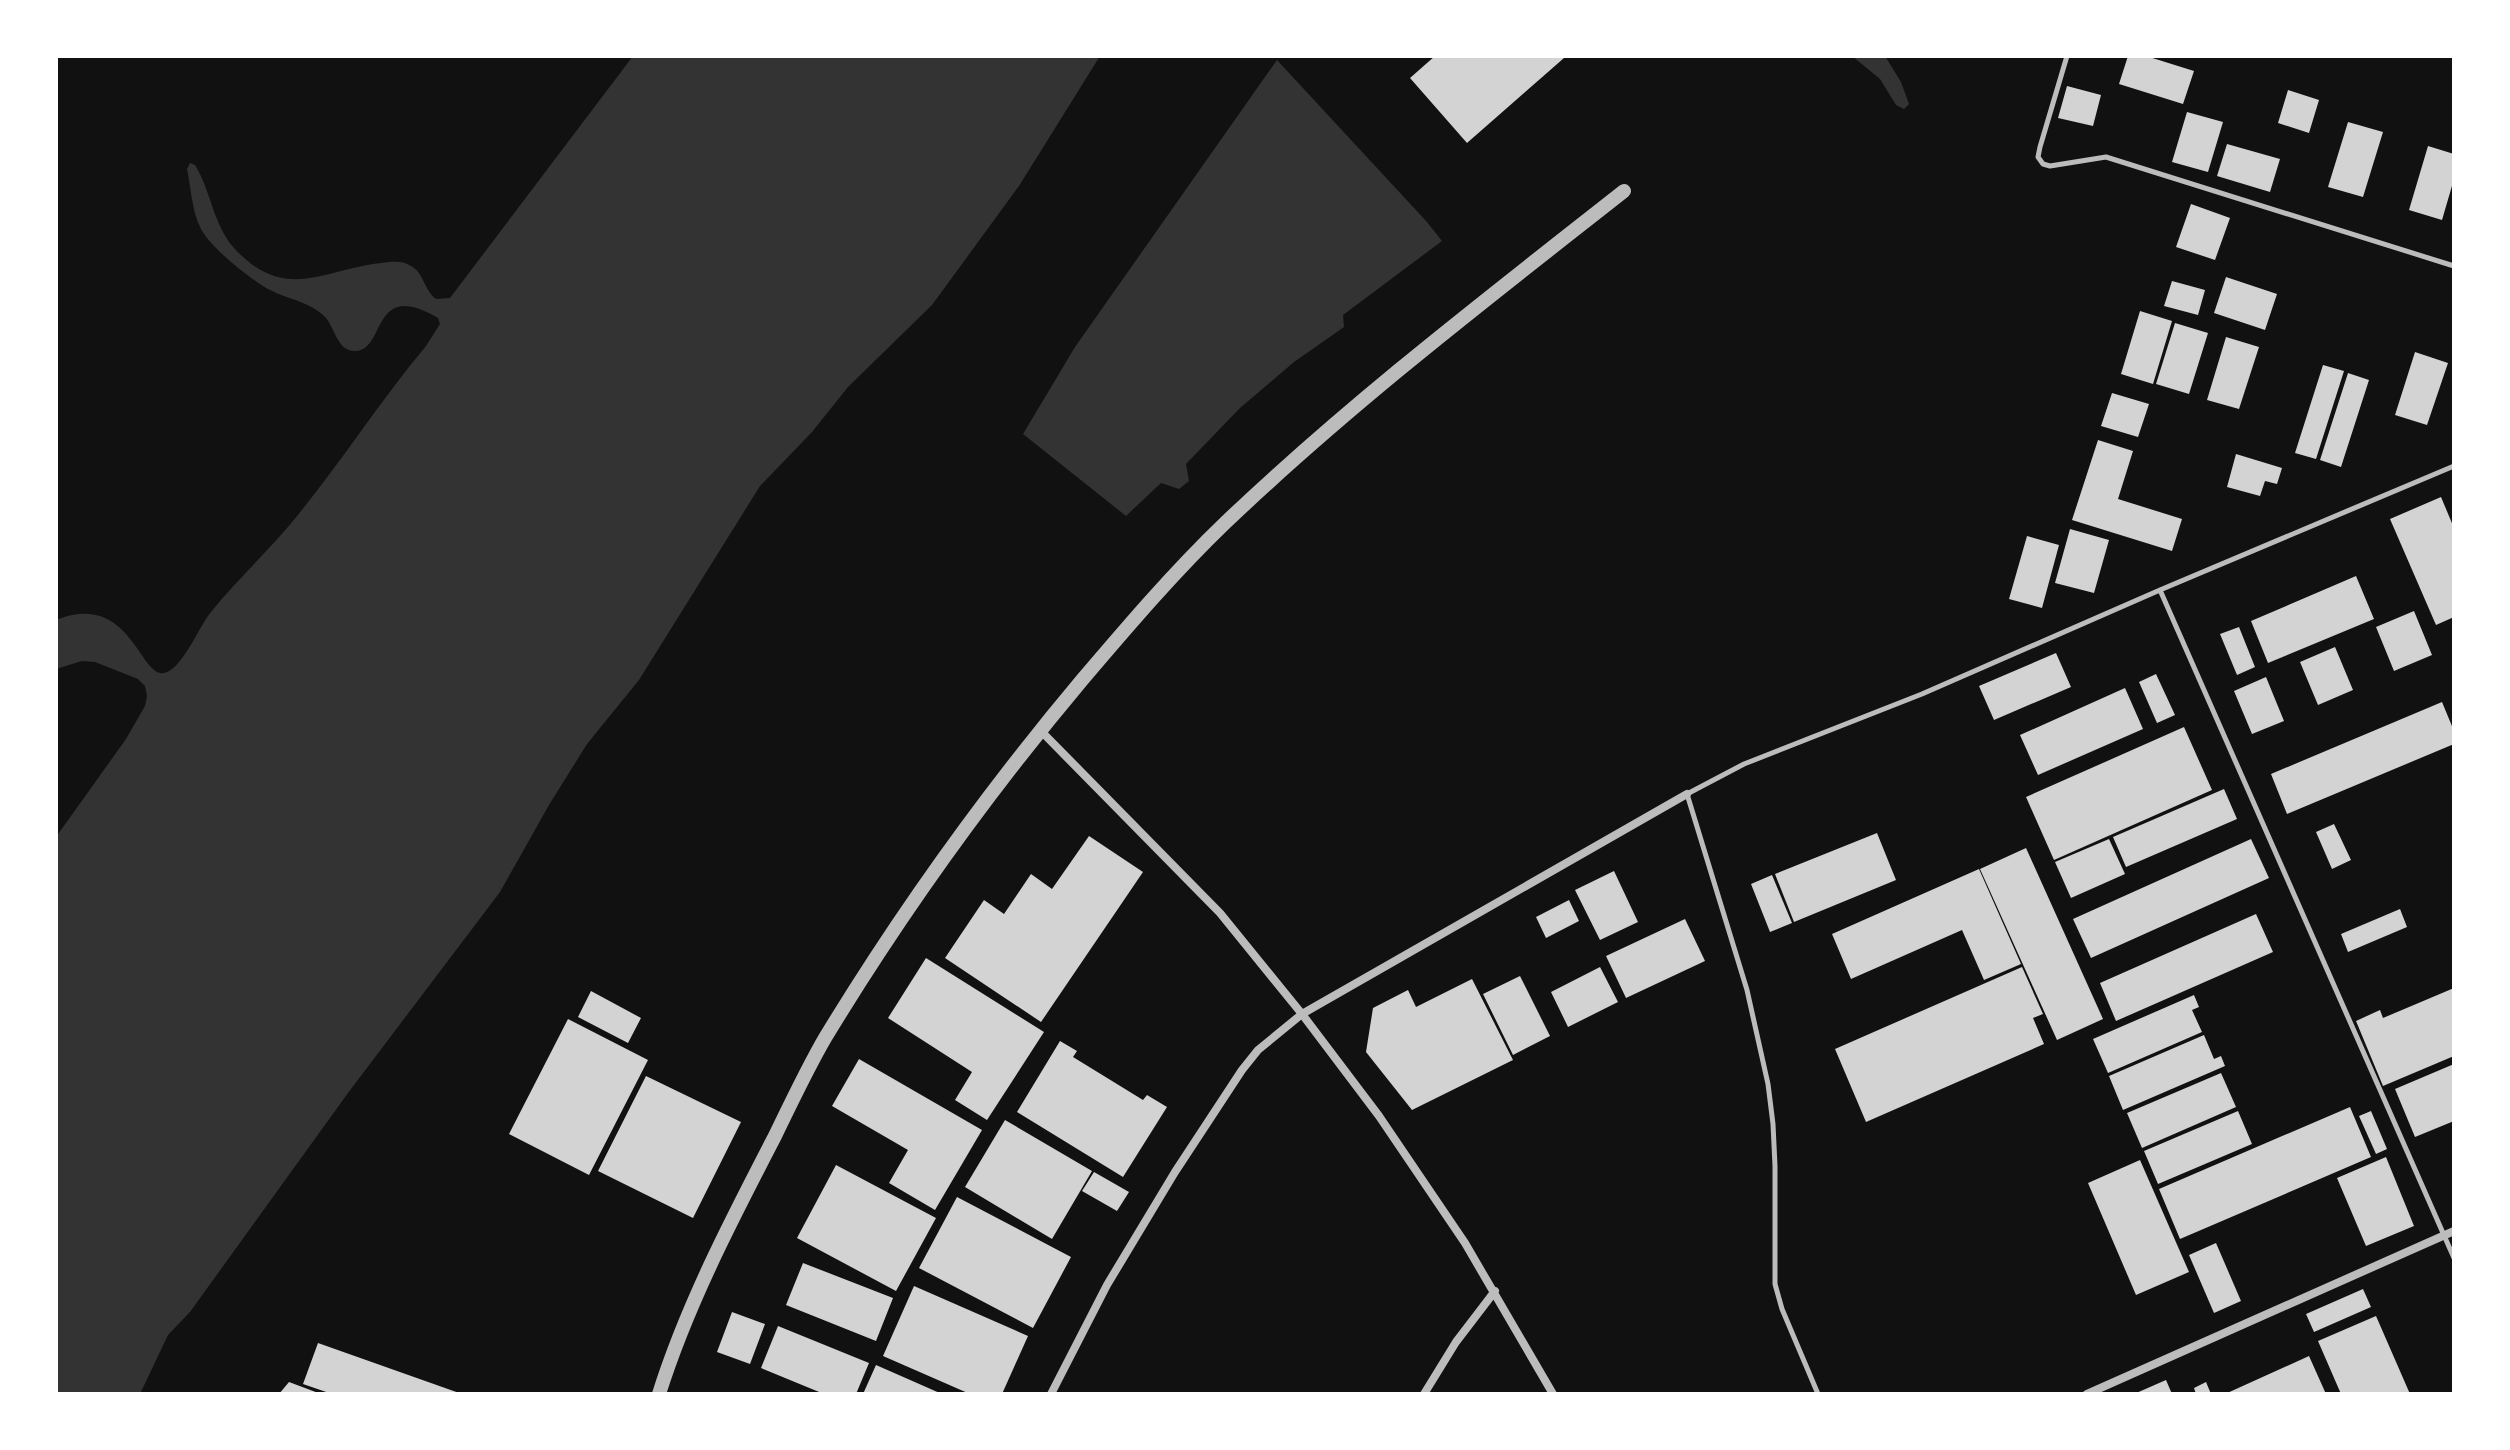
<svg xmlns="http://www.w3.org/2000/svg" width="2510" height="1450" font-family="Roboto,sans-serif">
<style>
.water{fill:#333}
.building{fill:#d3d3d3}
.lines{fill:none;stroke-linecap:round;stroke-linejoin:round}
.service{stroke:#bcbcbc;stroke-width:5}
.minor{stroke:#bcbcbc;stroke-width:8}
.tertiary{stroke:#bcbcbc;stroke-width:14}
</style>
<rect width="100%" height="100%" fill="#111"/>
<path class="water" d="M 633,56 L 1100,56 L 1019,186 L 932,305 L 848,387 L 812,432 L 760,486 L 639,680 L 587,744 L 549,805 L 500,892 L 348,1093 L 190,1312 L 168,1335 L 140,1394 L 56,1394 L 56,837 L 126,739 L 145,706 L 147,696 L 145,686 L 138,679 L 95,662 L 82,661 L 56,669 L 56,620 C 130,590 140,678 164,673 C 182,670 199,626 211,612 C 238,578 270,550 297,516 C 342,461 380,401 426,346 L 440,324 L 438,318 C 372,279 386,347 357,351 C 337,353 335,327 325,317 C 311,302 287,299 270,290 C 251,280 211,248 201,229 C 192,212 191,188 187,169 L 190,163 L 195,165 C 211,191 213,224 234,248 C 285,303 321,270 381,263 C 391,262 402,260 411,266 C 424,273 424,290 436,299 L 450,298 Z
M 1852,56 L 1885,56 L 1901,82 L 1909,104 L 1904,109 L 1896,105 L 1880,79 Z
M 1277,60 L 1427,222 L 1442,241 L 1343,315 L 1344,327 L 1294,362 L 1240,408 L 1186,464 L 1189,481 L 1179,489 L 1161,483 L 1126,516 L 1023,434 L 1075,347 Z"/>
<path class="building" d="M 1435,56 L 1562,56 L 1564,58 L 1467,143 L 1410,78 Z
M 2128,56 L 2146,56 L 2194,71 L 2183,104 L 2119,84 Z
M 2067,86 L 2101,95 L 2093,126 L 2058,118 Z
M 2288,90 L 2319,100 L 2309,133 L 2278,123 Z
M 2187,112 L 2223,122 L 2208,172 L 2172,162 Z
M 2348,122 L 2383,132 L 2363,197 L 2328,187 Z
M 2227,144 L 2280,159 L 2270,192 L 2217,176 Z
M 2428,146 L 2454,154 L 2454,179 L 2442,220 L 2409,210 Z
M 2191,204 L 2230,218 L 2215,260 L 2176,247 Z
M 2226,277 L 2277,294 L 2265,330 L 2214,313 Z
M 2172,281 L 2205,290 L 2198,315 L 2164,306 Z
M 2140,311 L 2172,321 L 2153,384 L 2121,374 Z
M 2175,323 L 2208,333 L 2189,394 L 2156,384 Z
M 2226,337 L 2259,347 L 2239,409 L 2207,400 Z
M 2415,352 L 2448,363 L 2427,425 L 2395,415 Z
M 2323,365 L 2344,371 L 2316,459 L 2295,453 Z
M 2348,373 L 2369,380 L 2341,467 L 2320,460 Z
M 2112,393 L 2149,404 L 2138,437 L 2101,426 Z
M 2098,440 L 2133,451 L 2118,499 L 2182,519 L 2172,551 L 2072,520 Z
M 2236,454 L 2282,468 L 2277,484 L 2265,481 L 2260,496 L 2227,487 Z
M 2441,497 L 2454,528 L 2454,617 L 2436,625 L 2390,519 Z
M 2070,529 L 2109,540 L 2094,593 L 2055,583 Z
M 2027,536 L 2059,545 L 2042,608 L 2009,599 Z
M 2356,576 L 2374,619 L 2268,663 L 2251,621 Z
M 2414,611 L 2432,655 L 2394,671 L 2376,627 Z
M 2239,627 L 2255,667 L 2237,675 L 2220,634 Z
M 2335,647 L 2353,690 L 2318,705 L 2300,662 Z
M 2056,653 L 2071,687 L 1994,720 L 1979,686 Z
M 2156,674 L 2175,715 L 2157,723 L 2139,682 Z
M 2266,677 L 2284,721 L 2252,734 L 2234,691 Z
M 2125,688 L 2143,729 L 2038,775 L 2020,735 Z
M 2442,702 L 2454,731 L 2454,744 L 2287,814 L 2271,774 Z
M 2184,727 L 2212,790 L 2054,860 L 2026,797 Z
M 2224,789 L 2237,819 L 2126,867 L 2113,837 Z
M 2334,824 L 2351,860 L 2332,869 L 2316,832 Z
M 1877,833 L 1896,880 L 1794,922 L 1775,874 Z
M 1089,836 L 1143,872 L 1041,1022 L 945,958 L 984,900 L 1004,914 L 1031,874 L 1052,889 Z
M 2109,839 L 2125,874 L 2071,898 L 2055,862 Z
M 2251,839 L 2269,878 L 2091,958 L 2073,919 Z
M 2026,848 L 2103,1019 L 2057,1040 L 1980,869 Z
M 1979,869 L 2021,964 L 1984,980 L 1962,930 L 1851,979 L 1832,934 Z
M 1614,871 L 1638,922 L 1600,940 L 1575,890 Z
M 1772,875 L 1792,923 L 1770,932 L 1751,884 Z
M 1569,900 L 1579,921 L 1546,938 L 1536,917 Z
M 2400,909 L 2407,927 L 2348,952 L 2341,934 Z
M 2256,914 L 2273,952 L 2116,1021 L 2100,983 Z
M 1685,919 L 1705,961 L 1626,998 L 1606,956 Z
M 926,958 L 1044,1032 L 987,1120 L 955,1100 L 972,1072 L 888,1018 Z
M 1600,967 L 1618,1002 L 1568,1027 L 1551,992 Z
M 2022,967 L 2043,1014 L 2033,1018 L 2044,1044 L 1866,1122 L 1835,1049 Z
M 1520,976 L 1550,1036 L 1513,1055 L 1483,994 Z
M 1472,979 L 1513,1060 L 1412,1110 L 1366,1052 L 1373,1008 L 1408,990 L 1416,1007 Z
M 2454,988 L 2454,1056 L 2383,1086 L 2356,1021 L 2380,1010 L 2383,1018 Z
M 591,991 L 641,1018 L 628,1043 L 578,1017 Z
M 2194,995 L 2199,1007 L 2192,1010 L 2202,1032 L 2108,1073 L 2093,1039 Z
M 568,1019 L 648,1060 L 589,1175 L 509,1134 Z
M 2204,1035 L 2214,1059 L 2221,1056 L 2225,1066 L 2123,1110 L 2109,1076 Z
M 1060,1041 L 1077,1051 L 1073,1057 L 1143,1100 L 1147,1095 L 1167,1107 L 1123,1177 L 1017,1112 Z
M 859,1059 L 982,1130 L 935,1210 L 889,1183 L 908,1150 L 832,1106 Z
M 2454,1064 L 2454,1121 L 2415,1137 L 2395,1089 Z
M 2221,1073 L 2236,1107 L 2142,1148 L 2127,1113 Z
M 646,1076 L 741,1122 L 693,1218 L 598,1171 Z
M 2350,1107 L 2371,1157 L 2180,1239 L 2159,1189 Z
M 2238,1111 L 2252,1144 L 2158,1184 L 2144,1151 Z
M 2371,1111 L 2387,1149 L 2376,1154 L 2359,1116 Z
M 1005,1120 L 1092,1171 L 1052,1239 L 965,1187 Z
M 2386,1157 L 2414,1226 L 2366,1246 L 2337,1178 Z
M 2140,1160 L 2189,1272 L 2136,1295 L 2088,1183 Z
M 836,1165 L 936,1218 L 896,1291 L 797,1238 Z
M 1094,1172 L 1129,1192 L 1117,1211 L 1082,1191 Z
M 957,1197 L 1071,1257 L 1033,1328 L 919,1268 Z
M 2216,1243 L 2241,1301 L 2214,1313 L 2189,1255 Z
M 803,1263 L 893,1298 L 876,1341 L 786,1305 Z
M 914,1286 L 1028,1336 L 1002,1394 L 970,1394 L 883,1356 Z
M 2363,1289 L 2371,1307 L 2314,1332 L 2306,1314 Z
M 732,1312 L 765,1324 L 750,1364 L 717,1352 Z
M 2376,1316 L 2410,1394 L 2341,1394 L 2318,1341 Z
M 778,1326 L 869,1363 L 856,1394 L 824,1394 L 761,1368 Z
M 318,1343 L 462,1394 L 332,1394 L 303,1384 Z
M 2309,1356 L 2326,1394 L 2225,1394 Z
M 876,1365 L 942,1394 L 863,1394 Z
M 2166,1380 L 2172,1394 L 2134,1394 Z
M 289,1382 L 321,1394 L 279,1394 Z
M 2206,1382 L 2211,1394 L 2196,1394 L 2194,1388 Z"/>
<g class="lines">
<path class="service" d="M 2067,56 L 2040,147 L 2038,157 L 2043,164 L 2050,166 L 2106,157 L 2454,266
M 2160,590 L 2454,1258
M 1818,1394 L 1782,1309 L 1775,1284 L 1775,1166 L 1773,1124 L 1768,1084 L 1747,990 L 1687,794 L 1744,764 L 1922,694 L 2160,590 L 2454,466"/>
<path class="minor" d="M 1040,730 L 1220,913 L 1302,1014 L 1379,1116 L 1465,1243 L 1553,1394
M 1051,1394 L 1107,1285 L 1175,1172 L 1242,1070 L 1258,1050 L 1302,1014 L 1687,794
M 1424,1394 L 1456,1342 L 1495,1291
M 2087,1394 L 2454,1231"/>
<path class="tertiary" d="M 659,1394 C 687,1305 732,1219 775,1136 C 791,1103 807,1069 825,1038 C 901,913 988,792 1082,680 C 1128,626 1174,572 1225,523 C 1351,403 1488,298 1624,191"/>
</g>
<rect width="2510" height="1450" fill="none" stroke="#ffffff" stroke-width="116"/>
</svg>
